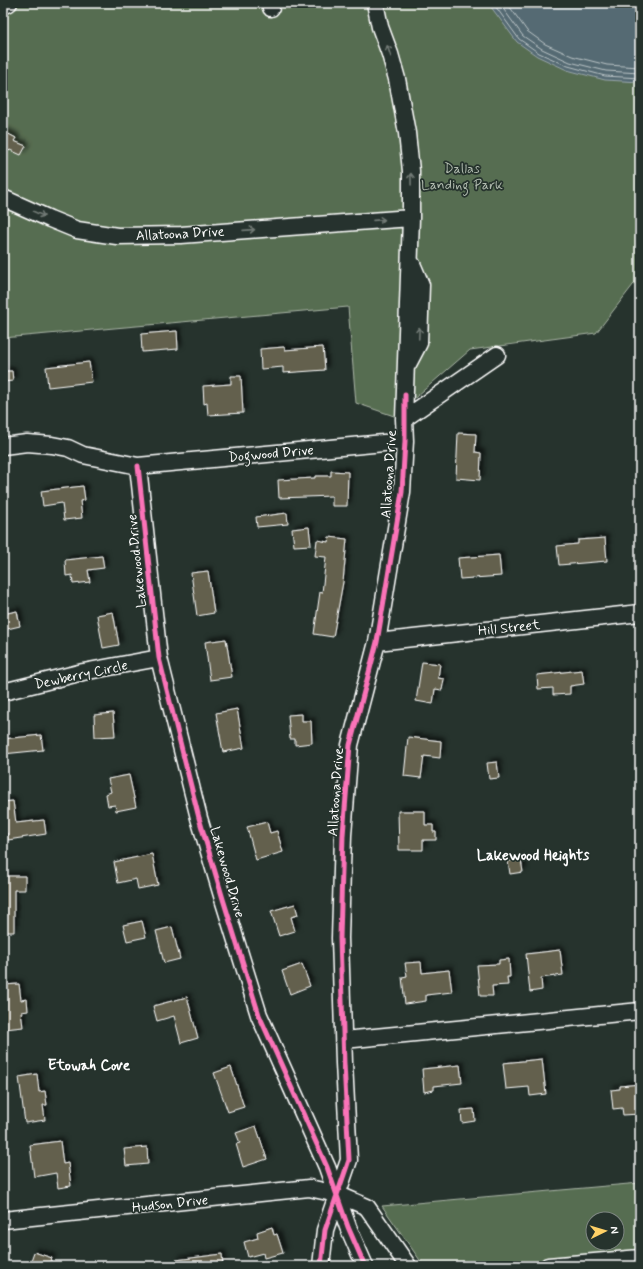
<svg xmlns="http://www.w3.org/2000/svg" width="643" height="1269" font-family="Mynerve,sans-serif">
<style>
.green{fill:#576d51;stroke:#abb6a8;fill-rule:evenodd}
.water{fill:#556b73;stroke:#99a6ab}
.lines{fill:none;stroke-linecap:round;stroke-linejoin:round}
.shore{stroke:#bbc4c7;stroke-width:1}
.building{fill:#63614d;stroke:#fff;filter:url(#shadow)}
.minor-casing{stroke:#fff;stroke-width:19}
.minor{stroke:#26332d;stroke-width:16}
.cycleway-casing{stroke:#26332d;stroke-width:8}
.cycleway{stroke:#fb73b8;stroke-width:5}
.oneway{stroke:#727a76}
.labels{text-anchor:middle;stroke-width:3.5;stroke-linejoin:round;paint-order:stroke}
.park-label{font-size:14px;fill:#b3bdb1;stroke:#26332d}
.street-label{font-size:14px;fill:#fff;stroke:#26332d}
.neighbourhood-label{font-size:15px;font-weight:bold;fill:#fff;stroke:#26332d}
</style>
<defs>
<filter id="shadow"><feDropShadow dx="3.5" dy="-3.5" stdDeviation="2" flood-color="#0009"/></filter>
</defs>
<rect width="100%" height="100%" fill="#26332d"/>
<filter id="ink" filterUnits="userSpaceOnUse"><feTurbulence type="fractalNoise" baseFrequency=".025" numOctaves="2"/><feDisplacementMap in="SourceGraphic" scale="8" xChannelSelector="R" yChannelSelector="G"/><feConvolveMatrix kernelMatrix="1 2 1 2 8 2 1 2 1" color-interpolation-filters="sRGB"/></filter>
<g filter="url(#ink)">
<path class="green" d="M 3,3 L 509,3 L 640,79 L 640,276 L 596,333 L 470,350 L 394,416 L 356,403 L 348,307 L 3,338 Z
M 640,1183 L 640,1266 L 424,1266 L 382,1206 ZM 593,1219 L 617,1219 L 617,1243 L 593,1243 Z"/>
<path class="water" d="M 488,3 L 640,3 L 640,82 L 605,80 L 567,70 L 537,56 L 517,42 Z"/>
<g class="lines">
<path class="shore" d="M 493,3 L 519,39 L 539,53 L 568,66 L 605,76 L 640,78
M 499,3 L 523,36 L 542,49 L 570,62 L 606,71 L 640,73
M 507,3 L 527,31 L 545,44 L 572,56 L 607,65 L 640,67"/>
</g>
<path class="building" d="M 3,131 L 16,138 L 14,141 L 26,146 L 21,155 L 10,150 L 9,151 L 3,148 Z
M 177,331 L 178,349 L 142,352 L 141,334 Z
M 284,347 L 285,350 L 323,347 L 325,370 L 283,373 L 283,367 L 261,369 L 260,349 Z
M 89,362 L 92,382 L 48,387 L 46,367 Z
M 3,371 L 12,371 L 13,381 L 3,382 Z
M 231,376 L 241,376 L 243,413 L 208,415 L 207,403 L 204,404 L 203,386 L 231,384 Z
M 458,433 L 476,434 L 475,452 L 481,453 L 480,480 L 456,478 Z
M 331,471 L 348,472 L 347,506 L 332,506 L 332,496 L 279,498 L 278,480 L 315,478 L 315,476 L 331,476 Z
M 83,486 L 85,500 L 80,501 L 82,518 L 64,520 L 62,503 L 43,506 L 41,491 Z
M 287,513 L 288,524 L 257,527 L 256,517 Z
M 309,527 L 311,545 L 294,546 L 292,529 Z
M 329,537 L 347,539 L 343,582 L 333,637 L 314,634 L 320,592 L 322,593 L 326,557 L 315,556 L 317,540 L 328,542 Z
M 605,538 L 607,561 L 559,565 L 557,546 L 578,544 L 578,540 Z
M 499,555 L 501,576 L 460,579 L 458,558 Z
M 102,556 L 104,568 L 88,570 L 90,582 L 73,584 L 72,575 L 66,576 L 65,560 Z
M 208,571 L 214,613 L 197,616 L 191,573 Z
M 17,611 L 20,626 L 3,630 L 3,614 Z
M 113,612 L 119,645 L 103,648 L 97,615 Z
M 226,639 L 232,677 L 210,680 L 205,642 Z
M 422,662 L 440,664 L 438,678 L 444,679 L 442,690 L 435,689 L 433,704 L 416,701 Z
M 582,670 L 584,684 L 570,686 L 570,694 L 553,695 L 553,688 L 538,689 L 537,675 Z
M 237,709 L 244,748 L 223,752 L 216,713 Z
M 113,713 L 115,736 L 95,737 L 94,715 Z
M 302,714 L 302,721 L 311,721 L 312,743 L 295,745 L 295,739 L 290,739 L 288,715 Z
M 41,735 L 43,750 L 3,754 L 3,739 Z
M 408,737 L 441,741 L 440,758 L 424,756 L 421,778 L 404,776 Z
M 497,762 L 499,778 L 489,779 L 487,763 Z
M 129,775 L 136,807 L 116,811 L 115,805 L 108,806 L 106,794 L 111,792 L 108,779 Z
M 13,801 L 16,823 L 44,820 L 46,834 L 8,840 L 7,833 L 3,833 L 3,802 Z
M 398,811 L 425,811 L 425,825 L 433,825 L 433,832 L 436,832 L 436,840 L 423,840 L 423,850 L 399,850 Z
M 267,822 L 270,833 L 277,831 L 283,852 L 256,860 L 247,827 Z
M 152,854 L 158,885 L 138,889 L 136,879 L 118,883 L 114,862 Z
M 521,860 L 523,872 L 510,874 L 508,861 Z
M 3,876 L 25,876 L 25,890 L 14,890 L 14,932 L 3,932 Z
M 295,904 L 298,915 L 291,917 L 295,931 L 279,936 L 271,911 Z
M 142,921 L 146,937 L 127,941 L 123,925 Z
M 172,927 L 180,959 L 164,963 L 156,931 Z
M 560,950 L 563,975 L 541,978 L 542,990 L 530,992 L 526,954 Z
M 509,959 L 510,977 L 507,977 L 508,985 L 492,986 L 493,996 L 480,996 L 477,965 L 499,964 L 499,960 Z
M 421,962 L 422,973 L 449,970 L 452,992 L 426,995 L 426,1001 L 405,1004 L 402,977 L 407,976 L 405,963 Z
M 302,964 L 310,986 L 290,994 L 282,971 Z
M 19,984 L 21,1000 L 27,999 L 28,1011 L 21,1012 L 23,1027 L 5,1029 L 3,985 Z
M 187,997 L 198,1038 L 181,1043 L 174,1016 L 157,1021 L 153,1006 Z
M 542,1059 L 546,1094 L 530,1096 L 529,1087 L 506,1089 L 503,1063 Z
M 460,1065 L 462,1083 L 434,1086 L 434,1090 L 424,1092 L 422,1069 Z
M 231,1067 L 244,1107 L 228,1112 L 214,1073 Z
M 37,1074 L 39,1092 L 45,1091 L 47,1105 L 43,1105 L 45,1120 L 25,1123 L 19,1077 Z
M 640,1084 L 640,1114 L 623,1115 L 622,1108 L 613,1109 L 611,1090 L 620,1089 L 620,1086 Z
M 474,1109 L 475,1121 L 462,1123 L 461,1110 Z
M 256,1126 L 267,1159 L 243,1167 L 236,1144 L 240,1143 L 236,1133 Z
M 60,1141 L 63,1164 L 68,1163 L 71,1186 L 58,1188 L 56,1173 L 34,1177 L 30,1145 Z
M 147,1147 L 148,1164 L 126,1166 L 124,1149 Z
M 272,1227 L 274,1235 L 277,1234 L 283,1253 L 264,1258 L 263,1253 L 248,1257 L 244,1242 L 258,1238 L 257,1232 Z
M 34,1252 L 52,1258 L 49,1266 L 29,1266 Z
M 222,1254 L 223,1266 L 176,1266 L 176,1260 Z"/>
<g class="lines">
<defs>
<path id="minor" d="M 270,3 L 271,8
M 3,6 L 9,3
M 3,198 L 50,219 L 77,230 L 117,236 L 181,235 L 411,218
M 408,364 L 419,343 L 421,285 L 412,264
M 404,419 L 497,355
M 3,446 L 27,443 L 52,445 L 68,448 L 83,455 L 138,466 L 405,441
M 138,466 L 159,658 L 199,818 L 223,899 L 259,1015 L 327,1167 L 348,1227 L 365,1266
M 377,642 L 640,613
M 3,692 L 83,672 L 159,658
M 344,1040 L 640,1011
M 3,1220 L 309,1188 L 337,1194 L 367,1207 L 408,1266
M 321,1266 L 325,1230 L 349,1160 L 344,1063 L 340,938 L 343,835 L 350,745 L 377,642 L 402,492 L 405,441 L 404,419 L 411,218 L 411,171 L 407,133 L 397,79 L 390,54 L 380,27 L 375,3
M 548,1266 L 640,1258"/>
</defs>
<use href="#minor" class="minor-casing"/>
<use href="#minor" class="minor"/>
<defs>
<path id="cycleway" d="M 138,466 L 159,658 L 199,818 L 223,899 L 259,1015 L 327,1167 L 348,1227 L 365,1266
M 321,1266 L 325,1230 L 349,1160 L 344,1063 L 340,938 L 343,835 L 350,745 L 377,642 L 402,492 L 405,441 L 405,395"/>
</defs>
<use href="#cycleway" class="cycleway-casing"/>
<use href="#cycleway" class="cycleway"/>
</g>
<defs><path id="oneway-shaft" d="M-6 0H5M1.5-3L5.5 0L1.5 3" fill="none" stroke-width="1.6" stroke-linecap="round" stroke-linejoin="round"/></defs>
<g class="oneway">
<use href="#oneway-shaft" transform="translate(389 51) rotate(-109)"/>
<use href="#oneway-shaft" transform="translate(411 179) rotate(-91)"/>
<use href="#oneway-shaft" transform="translate(39 214) rotate(24)"/>
<use href="#oneway-shaft" transform="translate(379 220) rotate(-4)"/>
<use href="#oneway-shaft" transform="translate(249 230) rotate(-4)"/>
<use href="#oneway-shaft" transform="translate(419 333) rotate(-88)"/>
</g>
</g>
<g class="labels">
<g class="park-label">
<text x="462" y="173">Dallas<tspan x="462" dy="16">Landing Park</tspan></text>
</g>
<g class="street-label">
<text transform="translate(180 233) rotate(-3)" y="5">Allatoona Drive</text>
<text transform="translate(271 453) rotate(-5)" y="5">Dogwood Drive</text>
<text transform="translate(388 474) rotate(-86)" y="5">Allatoona Drive</text>
<text transform="translate(136 561) rotate(-96)" y="5">Lakewood Drive</text>
<text transform="translate(509 627) rotate(-6)" y="5">Hill Street</text>
<text transform="translate(81 674) rotate(-12)" y="5">Dewberry Circle</text>
<text transform="translate(335 792) rotate(-86)" y="5">Allatoona Drive</text>
<text transform="translate(228 872) rotate(74)" y="5">Lakewood Drive</text>
<text transform="translate(170 1203) rotate(-6)" y="5">Hudson Drive</text>
</g>
<g class="neighbourhood-label">
<text x="533" y="860">Lakewood Heights</text>
<text x="89" y="1070">Etowah Cove</text>
</g>
</g>
<rect width="643" height="1269" fill="none" stroke="#26332d" stroke-width="16"/>
<rect x="8" y="8" width="627" height="1253" fill="none" stroke="#fff" stroke-width="1.5" filter="url(#ink)"/>
<g transform="translate(605 1231) rotate(85)"><circle r="19" fill="#26332d" stroke="#7d8581"/>
<path d="M0-3L7 15L0 10L-7 15Z" fill="#ffd166"/>
<text y="-6" font-size="11" font-weight="bold" text-anchor="middle" fill="#ffffff">N</text>
</g>
</svg>
